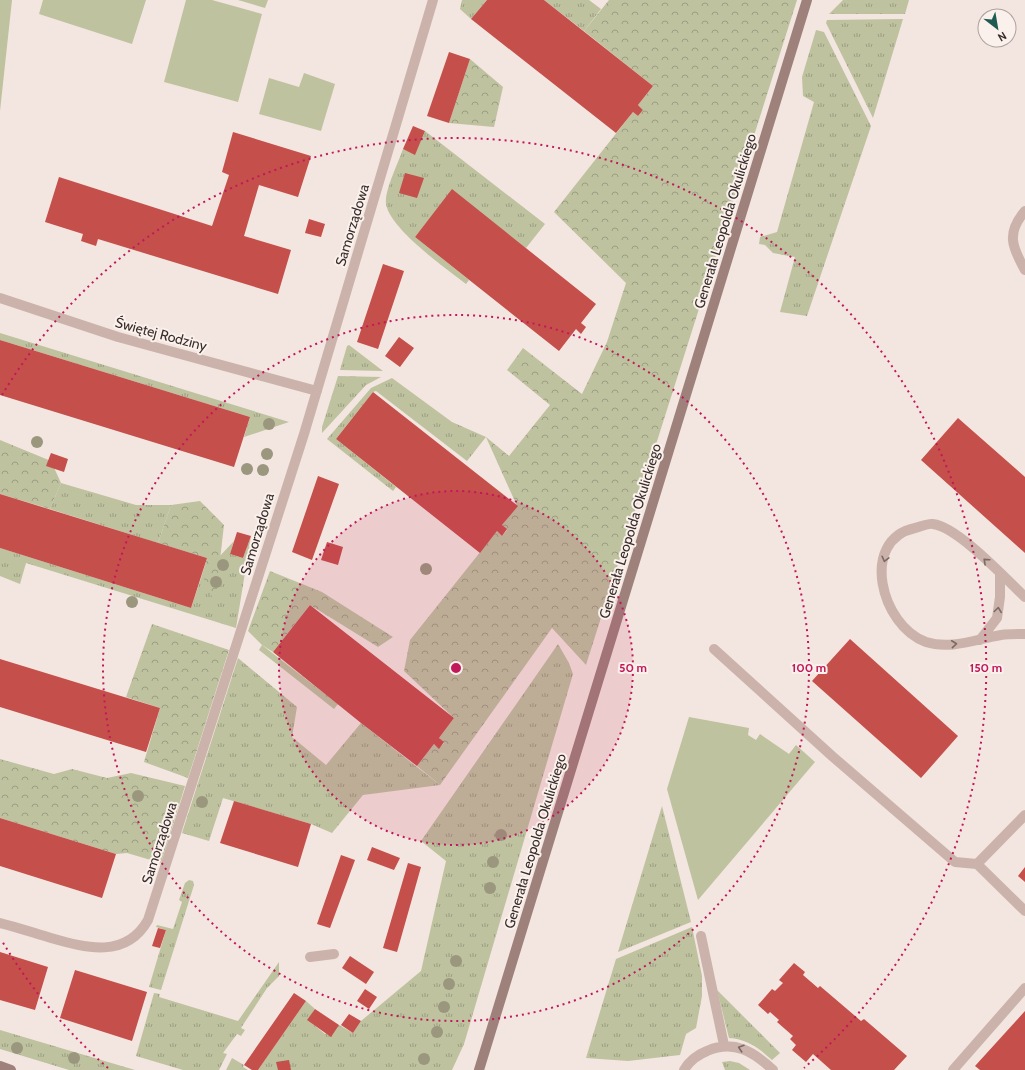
<svg xmlns="http://www.w3.org/2000/svg" width="1025" height="1070" font-family="Cabin,sans-serif">
<style>
.grass{fill:url(#grass-tufts)}
.forest{fill:url(#forest-crowns)}
.green{fill:#bec29f}
.building{fill:#c54f4a}
.lines{fill:none;stroke-linecap:round;stroke-linejoin:round}
.lane{stroke:#cbb3ab;stroke-width:10}
.street{stroke:#cbb3ab;stroke-width:10}
.secondary{stroke:#9f817c;stroke-width:10}
.tree{fill:#9a977e}
.oneway{stroke:#7b6964}
.ring{fill:none;stroke:#c2185b;stroke-width:2;stroke-dasharray:2 4}
.labels{text-anchor:middle;stroke-width:4;stroke-linejoin:round;paint-order:stroke}
.street-label{font-size:14px;fill:#392c2a;stroke:#faf1ec}
.centre{fill:#c2185b;stroke:#faf1ec;stroke-width:2}
.ring-label{font-size:12px;text-anchor:middle;font-weight:bold;fill:#c2185b;stroke:#faf1ec;stroke-width:4;stroke-linejoin:round;paint-order:stroke}
</style>
<defs>
<pattern id="grass-tufts" width="24" height="20" patternUnits="userSpaceOnUse"><rect width="24" height="20" fill="#bec29f"/><path d="M3 7l-1-3M5 7V3M7 7l1-3M15 17l-1-3M17 17v-4M19 17l1-3" fill="none" stroke="#9b9e82"/></pattern>
<pattern id="forest-crowns" width="20" height="18" patternUnits="userSpaceOnUse"><rect width="20" height="18" fill="#bec29f"/><path d="M2 6a3 3 0 1 1 6 0M12 15a3 3 0 1 1 6 0" fill="none" stroke="#9b9e82"/></pattern>
</defs>
<rect width="100%" height="100%" fill="#f3e5df"/>
<path class="grass" d="M 462,0 L 487,0 L 471,19 L 460,9 Z
M 544,0 L 589,0 L 601,9 L 584,31 Z
M 843,0 L 909,0 L 905,14 L 829,14 Z
M 903,19 L 873,118 L 826,23 L 827,20 Z
M 816,30 L 824,32 L 871,126 L 807,316 L 780,312 L 795,257 L 773,253 L 765,245 L 759,244 L 760,237 L 777,232 L 814,102 L 803,96 L 802,77 Z
M 425,131 L 545,224 L 526,248 L 452,190 L 415,237 L 469,280 L 466,284 C 447,269 382,224 386,199 C 387,186 398,163 403,149 L 415,154 Z
M 0,333 L 289,422 L 244,437 L 250,417 L 0,340 Z
M 349,345 L 383,371 L 340,370 L 347,346 Z
M 338,376 L 381,377 L 366,385 L 322,433 L 322,427 Z
M 392,378 L 452,422 L 486,437 L 467,461 L 376,391 L 373,392 L 336,439 L 396,487 L 393,491 L 327,439 L 371,388 Z
M 61,483 L 136,505 L 171,505 L 158,543 L 50,509 Z
M 251,536 L 236,628 L 26,563 L 20,584 L 0,576 L 0,548 L 191,608 L 202,575 L 234,541 L 230,554 L 243,558 Z
M 558,644 L 569,663 L 573,674 L 464,1044 L 452,1070 L 258,1070 L 306,1001 L 315,1009 L 308,1020 L 325,1034 L 339,1025 L 353,1033 L 361,1021 L 421,971 L 446,861 L 421,841 Z
M 262,645 L 338,704 L 334,709 L 259,650 Z
M 238,658 L 297,707 L 292,737 L 326,765 L 361,723 L 440,785 L 363,795 L 332,833 L 311,824 L 223,798 L 209,841 L 182,833 Z
M 662,806 L 691,922 L 618,952 Z
M 189,880 L 193,881 L 194,885 L 161,990 L 149,987 L 166,930 L 156,927 L 157,925 L 173,929 L 182,902 L 179,900 L 185,883 Z
M 692,927 L 702,976 L 702,996 L 696,1028 L 686,1034 L 680,1055 L 628,1061 L 586,1058 L 616,959 Z
M 279,962 L 279,976 L 267,988 L 241,1028 L 245,1030 L 241,1036 L 237,1034 L 223,1053 L 227,1054 L 219,1070 L 183,1070 L 136,1056 L 154,993 L 160,994 L 159,997 L 238,1021 Z
M 717,990 L 780,1053 L 772,1060 C 759,1048 747,1039 729,1038 Z
M 0,1030 L 135,1070 L 69,1070 L 0,1049 Z
M 232,1058 L 244,1065 L 243,1067 L 248,1070 L 226,1070 Z
M 730,1061 L 739,1063 L 750,1070 L 725,1070 L 722,1062 Z"/>
<path class="forest" d="M 609,0 L 797,0 L 586,665 L 552,628 L 440,785 L 417,766 L 434,744 L 439,748 L 444,743 L 439,738 L 454,718 L 404,671 L 410,640 L 497,531 L 502,536 L 507,530 L 502,525 L 517,506 L 486,437 L 509,456 L 550,405 L 507,370 L 523,348 L 582,394 L 607,342 L 626,283 L 554,212 L 633,112 L 638,116 L 643,110 L 638,105 L 653,86 L 584,31 Z
M 470,59 L 503,87 L 494,127 L 449,123 Z
M 0,440 L 51,461 L 61,483 L 50,509 L 0,494 Z
M 200,501 L 224,525 L 215,603 L 202,575 L 207,558 L 158,543 L 171,505 Z
M 270,571 L 322,592 L 393,637 L 378,647 L 310,605 L 273,652 L 262,645 L 248,631 Z
M 152,624 L 229,650 L 188,778 L 144,762 L 160,708 L 126,697 Z
M 0,759 L 54,774 L 72,769 L 107,778 L 131,773 L 185,786 L 161,863 L 127,853 L 116,854 L 0,818 Z"/>
<path class="green" d="M 0,0 L 12,0 L 0,111 Z
M 43,0 L 146,0 L 132,44 L 39,14 Z
M 186,0 L 212,0 L 262,14 L 238,102 L 164,82 Z
M 238,0 L 268,0 L 265,8 Z
M 304,73 L 335,84 L 321,131 L 259,114 L 269,78 L 299,87 Z
M 689,717 L 749,728 L 748,735 L 756,740 L 760,734 L 789,754 L 796,745 L 815,762 L 698,900 L 667,789 Z"/>
<path class="building" d="M 487,0 L 544,0 L 653,86 L 638,105 L 643,110 L 638,116 L 633,112 L 616,133 L 471,19 Z
M 449,52 L 470,59 L 449,123 L 427,116 Z
M 413,126 L 425,131 L 415,155 L 403,149 Z
M 233,132 L 311,156 L 298,197 L 259,185 L 244,236 L 291,250 L 278,294 L 98,239 L 96,246 L 81,241 L 83,234 L 45,222 L 59,177 L 212,226 L 229,175 L 222,172 Z
M 405,173 L 424,178 L 417,198 L 399,193 Z
M 452,189 L 596,304 L 581,323 L 586,327 L 581,334 L 576,329 L 559,351 L 415,237 Z
M 309,219 L 325,224 L 321,237 L 305,233 Z
M 383,264 L 404,271 L 378,349 L 357,342 Z
M 399,337 L 414,348 L 400,367 L 385,356 Z
M 0,340 L 250,417 L 234,467 L 0,395 Z
M 373,392 L 518,506 L 502,525 L 507,529 L 502,536 L 497,531 L 480,553 L 336,439 Z
M 958,418 L 1025,477 L 1025,553 L 921,460 Z
M 51,453 L 68,459 L 64,472 L 46,466 Z
M 318,476 L 339,484 L 312,560 L 292,552 Z
M 0,494 L 207,558 L 191,608 L 0,548 Z
M 237,532 L 251,536 L 243,558 L 230,554 Z
M 327,542 L 343,547 L 338,565 L 321,560 Z
M 310,605 L 454,718 L 439,738 L 444,742 L 439,749 L 434,744 L 417,766 L 361,723 L 273,652 Z
M 850,639 L 958,736 L 921,778 L 812,681 Z
M 0,659 L 160,708 L 146,752 L 0,707 Z
M 234,801 L 311,824 L 298,867 L 220,843 Z
M 0,818 L 116,854 L 102,898 L 0,866 Z
M 372,847 L 400,858 L 394,870 L 367,860 Z
M 341,855 L 355,860 L 330,928 L 317,924 Z
M 408,863 L 421,867 L 397,952 L 383,948 Z
M 1025,867 L 1025,882 L 1018,876 Z
M 158,928 L 166,930 L 160,948 L 152,946 Z
M 0,952 L 48,967 L 35,1010 L 0,1000 Z
M 350,956 L 374,972 L 366,984 L 342,968 Z
M 794,963 L 805,972 L 803,975 L 818,988 L 820,986 L 861,1021 L 864,1019 L 907,1056 L 894,1070 L 831,1070 L 813,1054 L 806,1062 L 792,1050 L 796,1045 L 790,1039 L 793,1036 L 777,1022 L 779,1020 L 770,1012 L 768,1014 L 758,1005 L 772,989 L 775,991 L 783,983 L 779,980 Z
M 75,970 L 147,992 L 132,1041 L 60,1018 Z
M 365,989 L 377,997 L 369,1009 L 357,1001 Z
M 294,993 L 306,1001 L 258,1070 L 252,1070 L 244,1065 Z
M 315,1009 L 339,1025 L 331,1037 L 307,1020 Z
M 1025,1011 L 1025,1070 L 980,1070 L 975,1066 Z
M 349,1014 L 361,1021 L 353,1033 L 341,1025 Z
M 289,1060 L 291,1070 L 278,1070 L 276,1062 Z"/>
<g class="lines">
<path class="lane" d="M 1025,597 C 1006,579 958,527 933,524 C 928,523 920,527 915,528 C 859,540 881,626 926,642 C 951,650 976,639 1001,635 C 1009,634 1017,634 1025,634
M 980,640 L 997,618 L 1000,597 L 1000,574
M 714,649 L 832,756 L 955,862 L 977,864 L 1025,911
M 701,936 L 724,1045
M 310,957 L 334,954
M 684,1070 C 690,1060 697,1055 707,1051 C 734,1039 754,1052 773,1070
M 953,1070 L 1025,988"/>
<path class="street" d="M 1025,211 C 1006,233 1012,247 1025,270
M 0,298 L 118,337 L 317,391
M 977,864 L 1025,815
M 0,923 C 17,927 34,933 51,938 C 86,948 126,959 148,920 L 304,434 L 433,0"/>
<path class="secondary" d="M 0,1066 L 11,1070
M 479,1070 L 807,0"/>
</g>
<g class="tree">
<circle cx="269" cy="424" r="6"/>
<circle cx="37" cy="442" r="6"/>
<circle cx="267" cy="454" r="6"/>
<circle cx="247" cy="469" r="6"/>
<circle cx="263" cy="470" r="6"/>
<circle cx="223" cy="565" r="6"/>
<circle cx="426" cy="569" r="6"/>
<circle cx="216" cy="582" r="6"/>
<circle cx="132" cy="602" r="6"/>
<circle cx="138" cy="796" r="6"/>
<circle cx="202" cy="802" r="6"/>
<circle cx="501" cy="835" r="6"/>
<circle cx="493" cy="862" r="6"/>
<circle cx="490" cy="888" r="6"/>
<circle cx="456" cy="961" r="6"/>
<circle cx="449" cy="984" r="6"/>
<circle cx="444" cy="1007" r="6"/>
<circle cx="437" cy="1032" r="6"/>
<circle cx="17" cy="1048" r="6"/>
<circle cx="74" cy="1058" r="6"/>
<circle cx="424" cy="1059" r="6"/>
</g>
<defs><path id="oneway-chevron" d="M-2-3.5L2.5 0L-2 3.5" fill="none" stroke-width="1.6" stroke-linecap="round" stroke-linejoin="round"/></defs>
<g class="oneway">
<use href="#oneway-chevron" transform="translate(885 559) rotate(104)"/>
<use href="#oneway-chevron" transform="translate(986 561) rotate(-138)"/>
<use href="#oneway-chevron" transform="translate(998 610) rotate(-82)"/>
<use href="#oneway-chevron" transform="translate(954 644) rotate(-6)"/>
<use href="#oneway-chevron" transform="translate(741 1048) rotate(-162)"/>
</g>
<circle cx="456" cy="668" r="177" fill="#c2185b" fill-opacity=".12"/>
<g class="ring">
<circle cx="456" cy="668" r="177"/>
<circle cx="456" cy="668" r="353"/>
<path d="M108 1068A530 530 0 0 1 2 941M2 395A530 530 0 1 1 804 1068"/>
</g>
<g class="labels">
<g class="street-label">
<text transform="translate(725 221) rotate(-73)" y="5">Generała Leopolda Okulickiego</text>
<text transform="translate(352 225) rotate(-73)" y="5">Samorządowa</text>
<text transform="translate(161 334) rotate(15)" y="5">Świętej Rodziny</text>
<text transform="translate(630 531) rotate(-73)" y="5">Generała Leopolda Okulickiego</text>
<text transform="translate(257 534) rotate(-73)" y="5">Samorządowa</text>
<text transform="translate(535 841) rotate(-73)" y="5">Generała Leopolda Okulickiego</text>
<text transform="translate(159 843) rotate(-72)" y="5">Samorządowa</text>
</g>
</g>
<circle cx="456" cy="668" r="6" class="centre"/>
<g class="ring-label">
<text x="633" y="672">50 m</text>
<text x="809" y="672">100 m</text>
<text x="986" y="672">150 m</text>
</g>
<g transform="translate(997 28) rotate(149)"><circle r="19" fill="#faf1ec" stroke="#ada29e"/>
<path d="M0-3L7 15L0 10L-7 15Z" fill="#1f5b52"/>
<text y="-6" font-size="11" font-weight="bold" text-anchor="middle" fill="#392c2a">N</text>
</g>
</svg>
